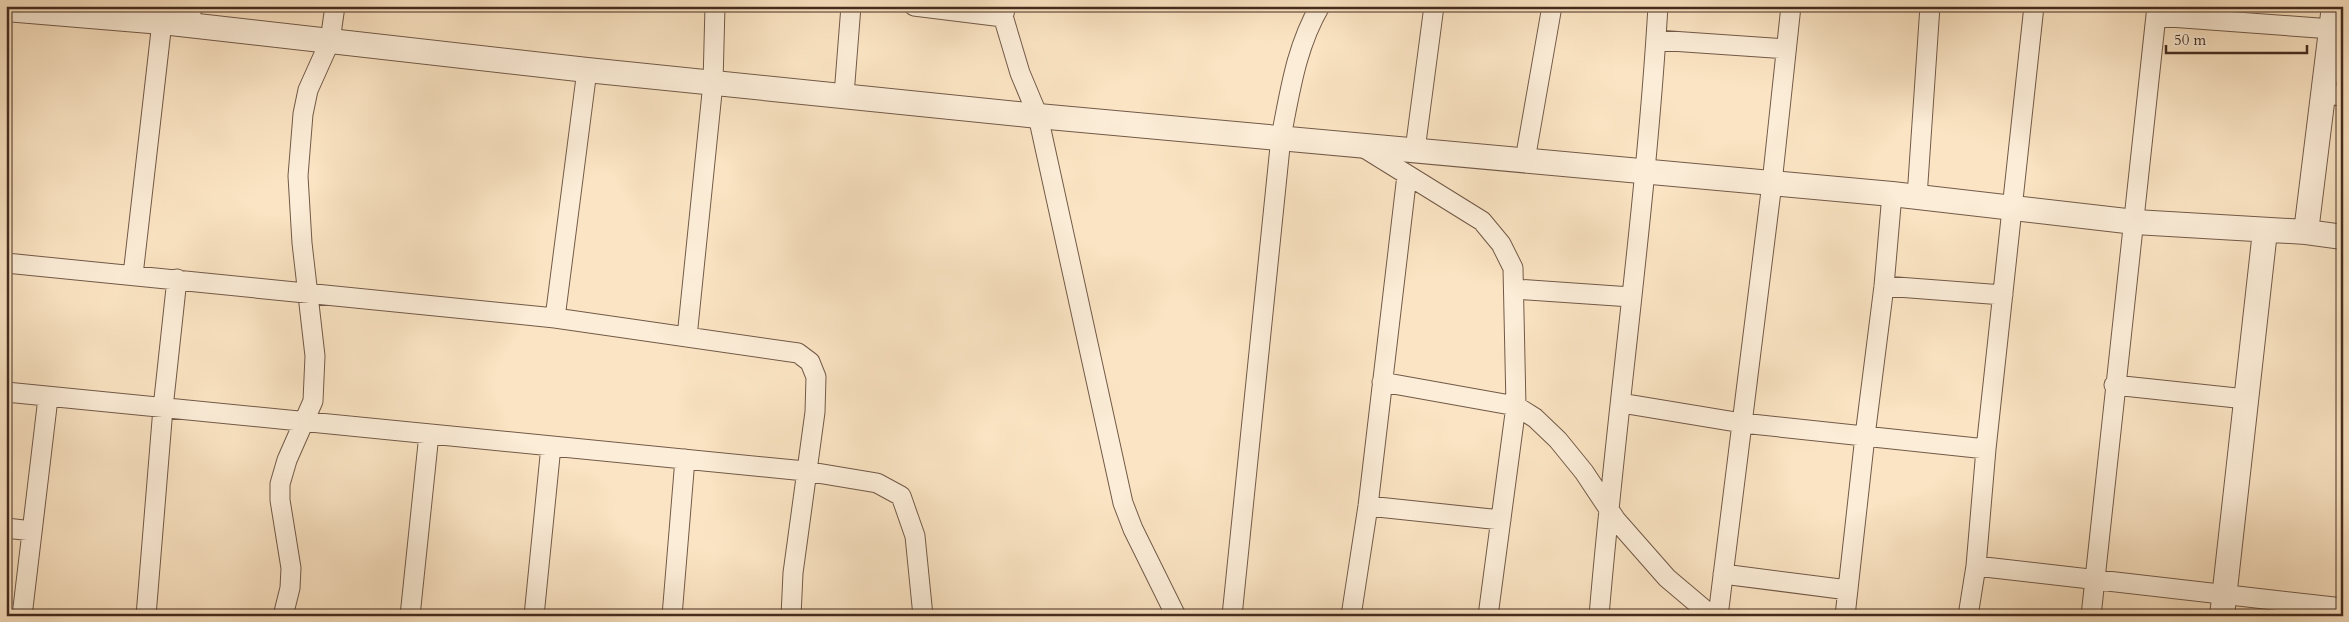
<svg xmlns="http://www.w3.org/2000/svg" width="2349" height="622" font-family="Cardo,serif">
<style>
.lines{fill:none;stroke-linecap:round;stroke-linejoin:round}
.minor-casing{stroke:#725a48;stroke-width:21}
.tertiary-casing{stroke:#725a48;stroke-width:26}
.minor{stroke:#fcedd8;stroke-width:19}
.tertiary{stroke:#fcedd8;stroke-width:24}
</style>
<rect width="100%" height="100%" fill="#fbe4c3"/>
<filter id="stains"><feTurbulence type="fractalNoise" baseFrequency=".004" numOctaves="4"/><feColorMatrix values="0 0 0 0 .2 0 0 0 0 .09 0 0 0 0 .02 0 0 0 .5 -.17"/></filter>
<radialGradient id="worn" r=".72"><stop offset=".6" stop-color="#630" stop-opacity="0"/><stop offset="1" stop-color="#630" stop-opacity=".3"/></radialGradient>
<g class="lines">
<defs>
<path id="minor" d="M 914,6 L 1003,17 L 1006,6
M 1000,6 L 1020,73 L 1038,116 L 1123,503 L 1133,529 L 1176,616
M 2156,16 L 2332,29
M 189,25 L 192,6
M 1656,40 L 1786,49
M 2325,94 L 2343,96
M 844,95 L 851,6
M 1361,146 L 1482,221 L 1501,244 L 1513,268 L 1516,406 L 1488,616
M 1415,150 L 1434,6
M 1525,160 L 1552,6
M 1917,197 L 1930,6
M 6,263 L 555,318 L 798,353 L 810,362 L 816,377 L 815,412 L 793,573 L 791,616
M 133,275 L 162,22
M 1884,286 L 2003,295
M 1515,289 L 1631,297
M 555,318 L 587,70
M 687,337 L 713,83 L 715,6
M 1382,382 L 1516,406 L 1535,418 L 1558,440 L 1584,472 L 1616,520 L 1667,578 L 1712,616
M 2114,385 L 2246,399
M 6,392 L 805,471 L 877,483 L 901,496 L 915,536 L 923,616
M 1621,403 L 1742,423 L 1986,449
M 1368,506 L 1501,520
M 6,528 L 32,531
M 1976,566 L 2343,608
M 1723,574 L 1848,590
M 22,616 L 48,398
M 146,616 L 163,408 L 177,279
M 283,616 L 290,588 L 291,568 L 280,500 L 280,484 L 287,460 L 313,401 L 315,356 L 302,243 L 298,176 L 303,114 L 308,90 L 330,41 L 335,6
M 410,616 L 429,434
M 534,616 L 551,446
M 672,616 L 685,459
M 1232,616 L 1281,137 C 1290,92 1296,47 1320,6
M 1351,616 L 1368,506 L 1407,175
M 1599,616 C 1616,412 1646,210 1658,6
M 1718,616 L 1772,183 L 1791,6
M 1845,616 L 1865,436 L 1884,286 L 1892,194
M 1968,616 L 1976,566 L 1986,449 L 2034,6
M 2091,616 L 2157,6"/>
<path id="tertiary" d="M 6,9 L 162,22 L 587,70 L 1038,116 L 1892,194 L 2135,222 L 2306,232 L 2334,6
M 2306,232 L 2343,237
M 2222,616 L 2265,231"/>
</defs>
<use href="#minor" class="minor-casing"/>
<use href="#tertiary" class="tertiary-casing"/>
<use href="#minor" class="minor"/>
<use href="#tertiary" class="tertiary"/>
</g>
<rect width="2349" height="622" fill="none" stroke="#fbe4c3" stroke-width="25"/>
<rect x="8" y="8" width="2334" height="607" fill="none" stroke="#452c1f" stroke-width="2.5"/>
<rect x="12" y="12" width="2324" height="597" fill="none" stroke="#452c1f"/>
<path d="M2166 45v8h141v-8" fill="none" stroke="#452c1f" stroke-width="2.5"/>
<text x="2174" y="45" font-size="15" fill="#452c1f" stroke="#fcedd8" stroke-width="4" paint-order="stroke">50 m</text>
<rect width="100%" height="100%" filter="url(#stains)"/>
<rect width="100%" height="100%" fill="url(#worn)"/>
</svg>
